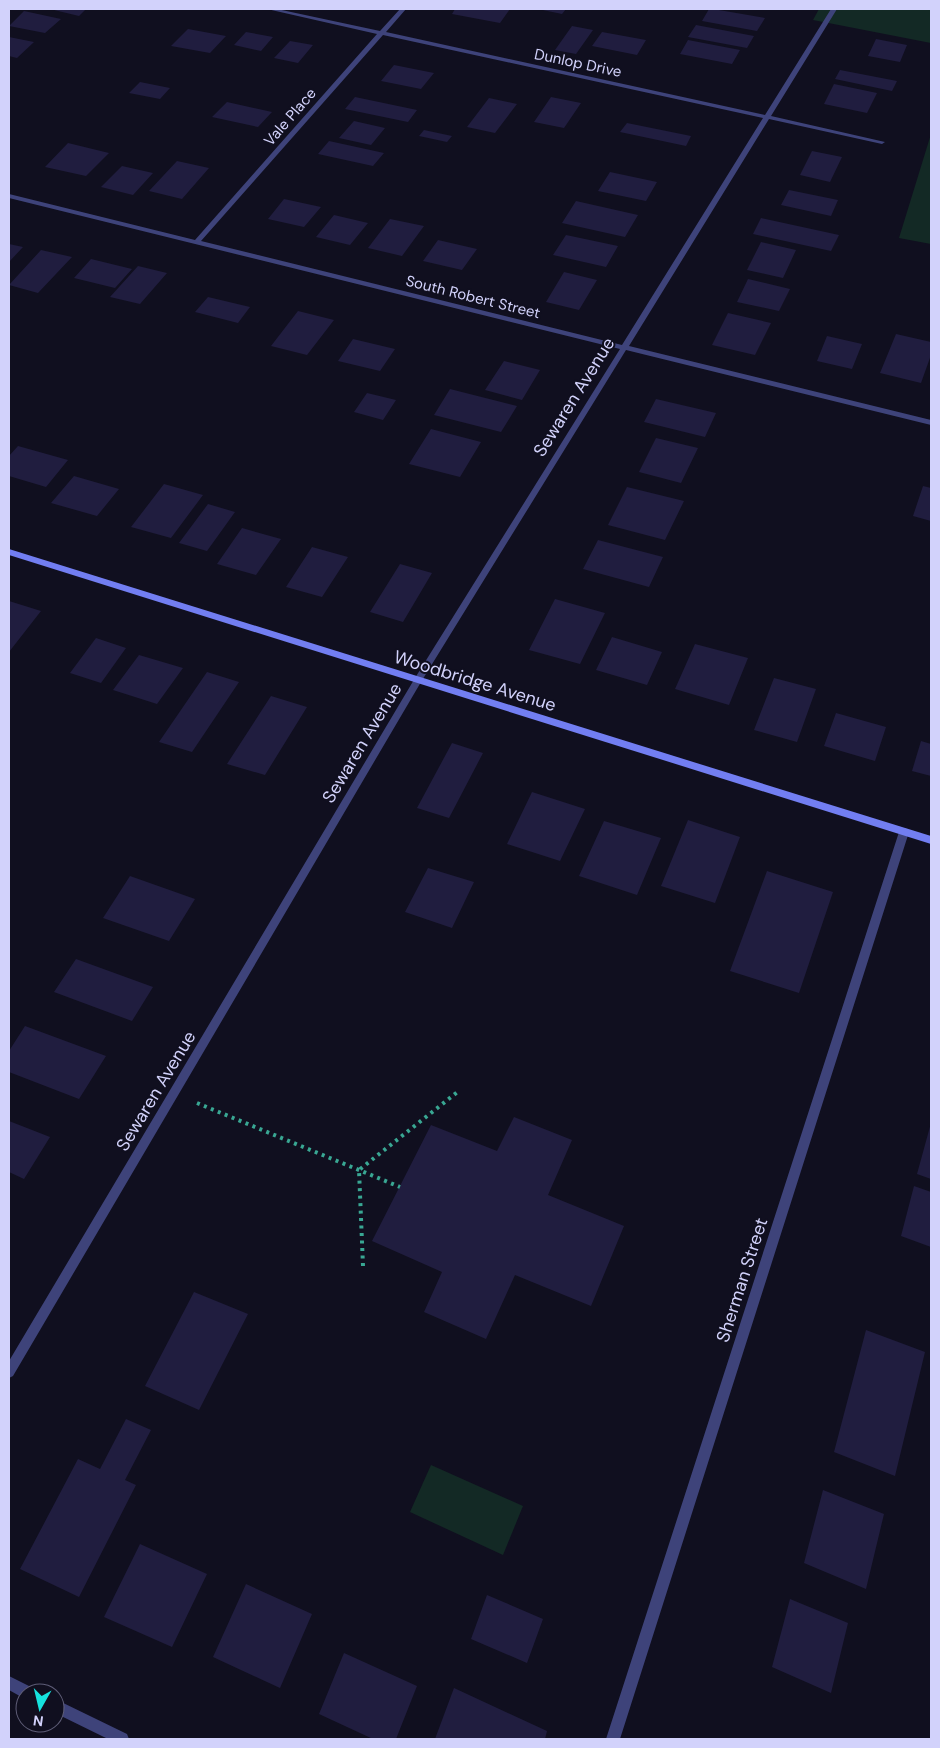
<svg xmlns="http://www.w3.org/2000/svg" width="940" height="1748" font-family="'DM Sans',sans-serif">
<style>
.green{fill:#132925}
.building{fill:#201d3f}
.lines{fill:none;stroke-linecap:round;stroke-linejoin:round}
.path{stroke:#39a793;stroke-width:4;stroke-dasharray:3 4.5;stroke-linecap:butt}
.street{fill:#3e437a;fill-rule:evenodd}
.secondary{fill:#727ef1;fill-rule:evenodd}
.labels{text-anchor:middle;stroke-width:4;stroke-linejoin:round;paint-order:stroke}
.far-street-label{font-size:15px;fill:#d2d2fb;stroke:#100f1f}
.street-label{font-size:18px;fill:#d2d2fb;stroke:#100f1f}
</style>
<rect width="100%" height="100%" fill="#100f1f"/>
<path class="green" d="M 819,9 L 931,9 L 931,43 L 813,20 Z
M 931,134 L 931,244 L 899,238 Z
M 431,1465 L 523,1506 L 503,1555 L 410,1512 Z"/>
<path class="building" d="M 50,9 L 86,9 L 79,16 Z
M 455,9 L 510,9 L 500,23 L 452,14 Z
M 538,9 L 566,9 L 562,14 Z
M 709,9 L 713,9 L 765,18 L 757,31 L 702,21 Z
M 24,11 L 61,19 L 45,33 L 9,26 Z
M 696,25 L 754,36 L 747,48 L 688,37 Z
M 572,26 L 593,30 L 576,54 L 555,50 Z
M 188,29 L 226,36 L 210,53 L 171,46 Z
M 246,32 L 273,37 L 261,51 L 234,45 Z
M 602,32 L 646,40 L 637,55 L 592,46 Z
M 9,37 L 34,42 L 17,58 L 9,56 Z
M 876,39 L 907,45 L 900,62 L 868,56 Z
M 688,40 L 740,50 L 732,64 L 680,54 Z
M 290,41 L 313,45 L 298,63 L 274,58 Z
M 394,65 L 434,73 L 421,89 L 381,81 Z
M 840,70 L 897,81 L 892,91 L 835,79 Z
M 140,82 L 170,88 L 160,99 L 129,93 Z
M 834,84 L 877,93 L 867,113 L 824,104 Z
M 355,97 L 417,110 L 408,122 L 345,109 Z
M 551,97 L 581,103 L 564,128 L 534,122 Z
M 489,98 L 517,104 L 495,133 L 467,127 Z
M 227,102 L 272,112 L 258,127 L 212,117 Z
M 354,121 L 385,128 L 371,145 L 339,138 Z
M 627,123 L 691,136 L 686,146 L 620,132 Z
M 424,130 L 452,136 L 447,142 L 419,136 Z
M 329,141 L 384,153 L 373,166 L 318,154 Z
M 68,143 L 109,153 L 86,176 L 45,167 Z
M 812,151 L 842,157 L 830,182 L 800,175 Z
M 177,161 L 209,168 L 182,199 L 149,191 Z
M 122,166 L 153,173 L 133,195 L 101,187 Z
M 610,172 L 657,182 L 646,201 L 598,191 Z
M 789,190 L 838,200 L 831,216 L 781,205 Z
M 284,199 L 321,207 L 304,227 L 268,219 Z
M 576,201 L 638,215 L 625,237 L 562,223 Z
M 334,215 L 368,223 L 350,245 L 316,237 Z
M 761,218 L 839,235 L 831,251 L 753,234 Z
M 390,219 L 424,226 L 402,256 L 368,248 Z
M 566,235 L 618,246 L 606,267 L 553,255 Z
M 438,240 L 477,249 L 462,270 L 423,261 Z
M 761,242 L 796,250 L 783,278 L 747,270 Z
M 9,244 L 23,247 L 9,262 Z
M 41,250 L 72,257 L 38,293 L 9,285 Z
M 91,259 L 132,269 L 115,288 L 74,278 Z
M 138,266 L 167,273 L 140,304 L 110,297 Z
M 564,272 L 597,280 L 579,310 L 546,302 Z
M 748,279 L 790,289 L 779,311 L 737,302 Z
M 208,297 L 250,307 L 238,323 L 195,312 Z
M 298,311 L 334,320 L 307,355 L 271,346 Z
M 728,313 L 771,323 L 755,355 L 712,345 Z
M 896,334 L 931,342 L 931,355 L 921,383 L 880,373 Z
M 827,336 L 862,344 L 852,369 L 817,361 Z
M 353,339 L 395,349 L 380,371 L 338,361 Z
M 504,361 L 540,370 L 522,400 L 485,390 Z
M 450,389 L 517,406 L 501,432 L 434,415 Z
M 367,393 L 396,400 L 383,420 L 354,412 Z
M 656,399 L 716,413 L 705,437 L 644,422 Z
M 431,429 L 481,442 L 460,477 L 409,464 Z
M 656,438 L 698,448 L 681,483 L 639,472 Z
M 18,446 L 68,460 L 46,487 L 9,476 L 9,456 Z
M 74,476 L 119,489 L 97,516 L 51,503 Z
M 164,484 L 203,495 L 171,538 L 131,527 Z
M 923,486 L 931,488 L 931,521 L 913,516 Z
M 627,487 L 684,501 L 665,540 L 608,525 Z
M 208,504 L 235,512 L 207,551 L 179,543 Z
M 242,528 L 281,539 L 256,575 L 217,564 Z
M 598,540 L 663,557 L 649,587 L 583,569 Z
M 312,547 L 348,557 L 322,597 L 286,587 Z
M 400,564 L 432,573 L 403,622 L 370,612 Z
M 555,599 L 605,613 L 580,664 L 529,650 Z
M 9,601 L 41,611 L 9,652 Z
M 612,637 L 662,652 L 647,685 L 596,670 Z
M 96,638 L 126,648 L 101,683 L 70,673 Z
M 695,644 L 748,658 L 729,705 L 675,689 Z
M 139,655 L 183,668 L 157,704 L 113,690 Z
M 207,672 L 239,682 L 192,752 L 159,742 Z
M 774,678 L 816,689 L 797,742 L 754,730 Z
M 271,696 L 307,707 L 265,775 L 227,764 Z
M 836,713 L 886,727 L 875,761 L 824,746 Z
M 921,741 L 931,744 L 931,776 L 912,771 Z
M 452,743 L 483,753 L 449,818 L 417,808 Z
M 532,792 L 585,809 L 560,861 L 507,844 Z
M 688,820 L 740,837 L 715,903 L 661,886 Z
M 604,821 L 661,838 L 637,895 L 579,876 Z
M 428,868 L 474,882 L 452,928 L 405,912 Z
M 767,871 L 833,892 L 799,993 L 730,971 Z
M 130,876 L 195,899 L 169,941 L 103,918 Z
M 76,959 L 153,987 L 132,1021 L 54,992 Z
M 25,1026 L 106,1056 L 79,1099 L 9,1072 L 9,1051 Z
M 514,1117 L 572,1140 L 548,1195 L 624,1226 L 591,1306 L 515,1275 L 486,1339 L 424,1312 L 442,1272 L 372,1241 L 431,1125 L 497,1151 Z
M 9,1121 L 50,1137 L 24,1179 L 9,1172 Z
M 931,1123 L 931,1179 L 917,1174 Z
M 914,1186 L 931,1192 L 931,1247 L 901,1236 Z
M 194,1292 L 248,1314 L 199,1410 L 145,1386 Z
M 866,1330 L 925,1352 L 895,1476 L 834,1452 Z
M 126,1419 L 151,1430 L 125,1480 L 136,1485 L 79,1597 L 20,1569 L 78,1459 L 100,1469 Z
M 823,1490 L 884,1514 L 866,1589 L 804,1563 Z
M 140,1544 L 207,1574 L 172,1647 L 104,1617 Z
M 246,1584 L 312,1614 L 280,1688 L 213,1657 Z
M 487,1595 L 543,1619 L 527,1663 L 471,1639 Z
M 790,1599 L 848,1623 L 831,1693 L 772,1667 Z
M 344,1653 L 417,1686 L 396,1739 L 373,1739 L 319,1714 Z
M 454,1688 L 547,1731 L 545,1739 L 435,1739 Z"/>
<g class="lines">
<path class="path" d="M 197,1103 L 400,1187
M 363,1266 L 359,1170 L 460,1090"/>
<path class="street" d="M 267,9 L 277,9 L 380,31 L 400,9 L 406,9 L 386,32 L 765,115 L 831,9 L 837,9 L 771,116 L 885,142 L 882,144 L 769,119 L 629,346 L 931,420 L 931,425 L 626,350 L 421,682 L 13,1376 L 9,1378 L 9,1361 L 415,678 L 620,349 L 9,198 L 9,194 L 195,240 L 377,34 ZM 383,35 L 763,118 L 622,345 L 201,241 Z
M 904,828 L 907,829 L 909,832 L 620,1739 L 606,1739 L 899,832 L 901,829 Z
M 9,1676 L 33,1688 L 35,1693 L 25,1693 L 25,1699 L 9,1690 Z
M 55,1699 L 127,1734 L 129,1739 L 108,1739 L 55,1713 Z"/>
<path class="secondary" d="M 9,549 L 931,836 L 931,844 L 9,555 Z"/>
</g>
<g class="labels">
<g class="far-street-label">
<text transform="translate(578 63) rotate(12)" y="5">Dunlop Drive</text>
<text transform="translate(290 117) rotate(-49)" y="5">Vale Place</text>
<text transform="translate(473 297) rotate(14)" y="5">South Robert Street</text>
</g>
<g class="street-label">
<text transform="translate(574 397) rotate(-58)" y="6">Sewaren Avenue</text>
<text transform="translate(475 681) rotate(17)" y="6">Woodbridge Avenue</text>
<text transform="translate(362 743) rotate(-59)" y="6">Sewaren Avenue</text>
<text transform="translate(156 1091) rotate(-59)" y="6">Sewaren Avenue</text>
<text transform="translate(742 1280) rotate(-72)" y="6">Sherman Street</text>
</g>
</g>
<rect width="940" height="1748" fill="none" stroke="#d2d2fb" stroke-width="20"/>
<g transform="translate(40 1708) rotate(188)"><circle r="24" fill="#100f1f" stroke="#5e5d77"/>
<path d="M0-4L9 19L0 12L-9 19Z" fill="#16e2de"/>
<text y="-8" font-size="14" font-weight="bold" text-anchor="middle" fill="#d2d2fb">N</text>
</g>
</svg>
